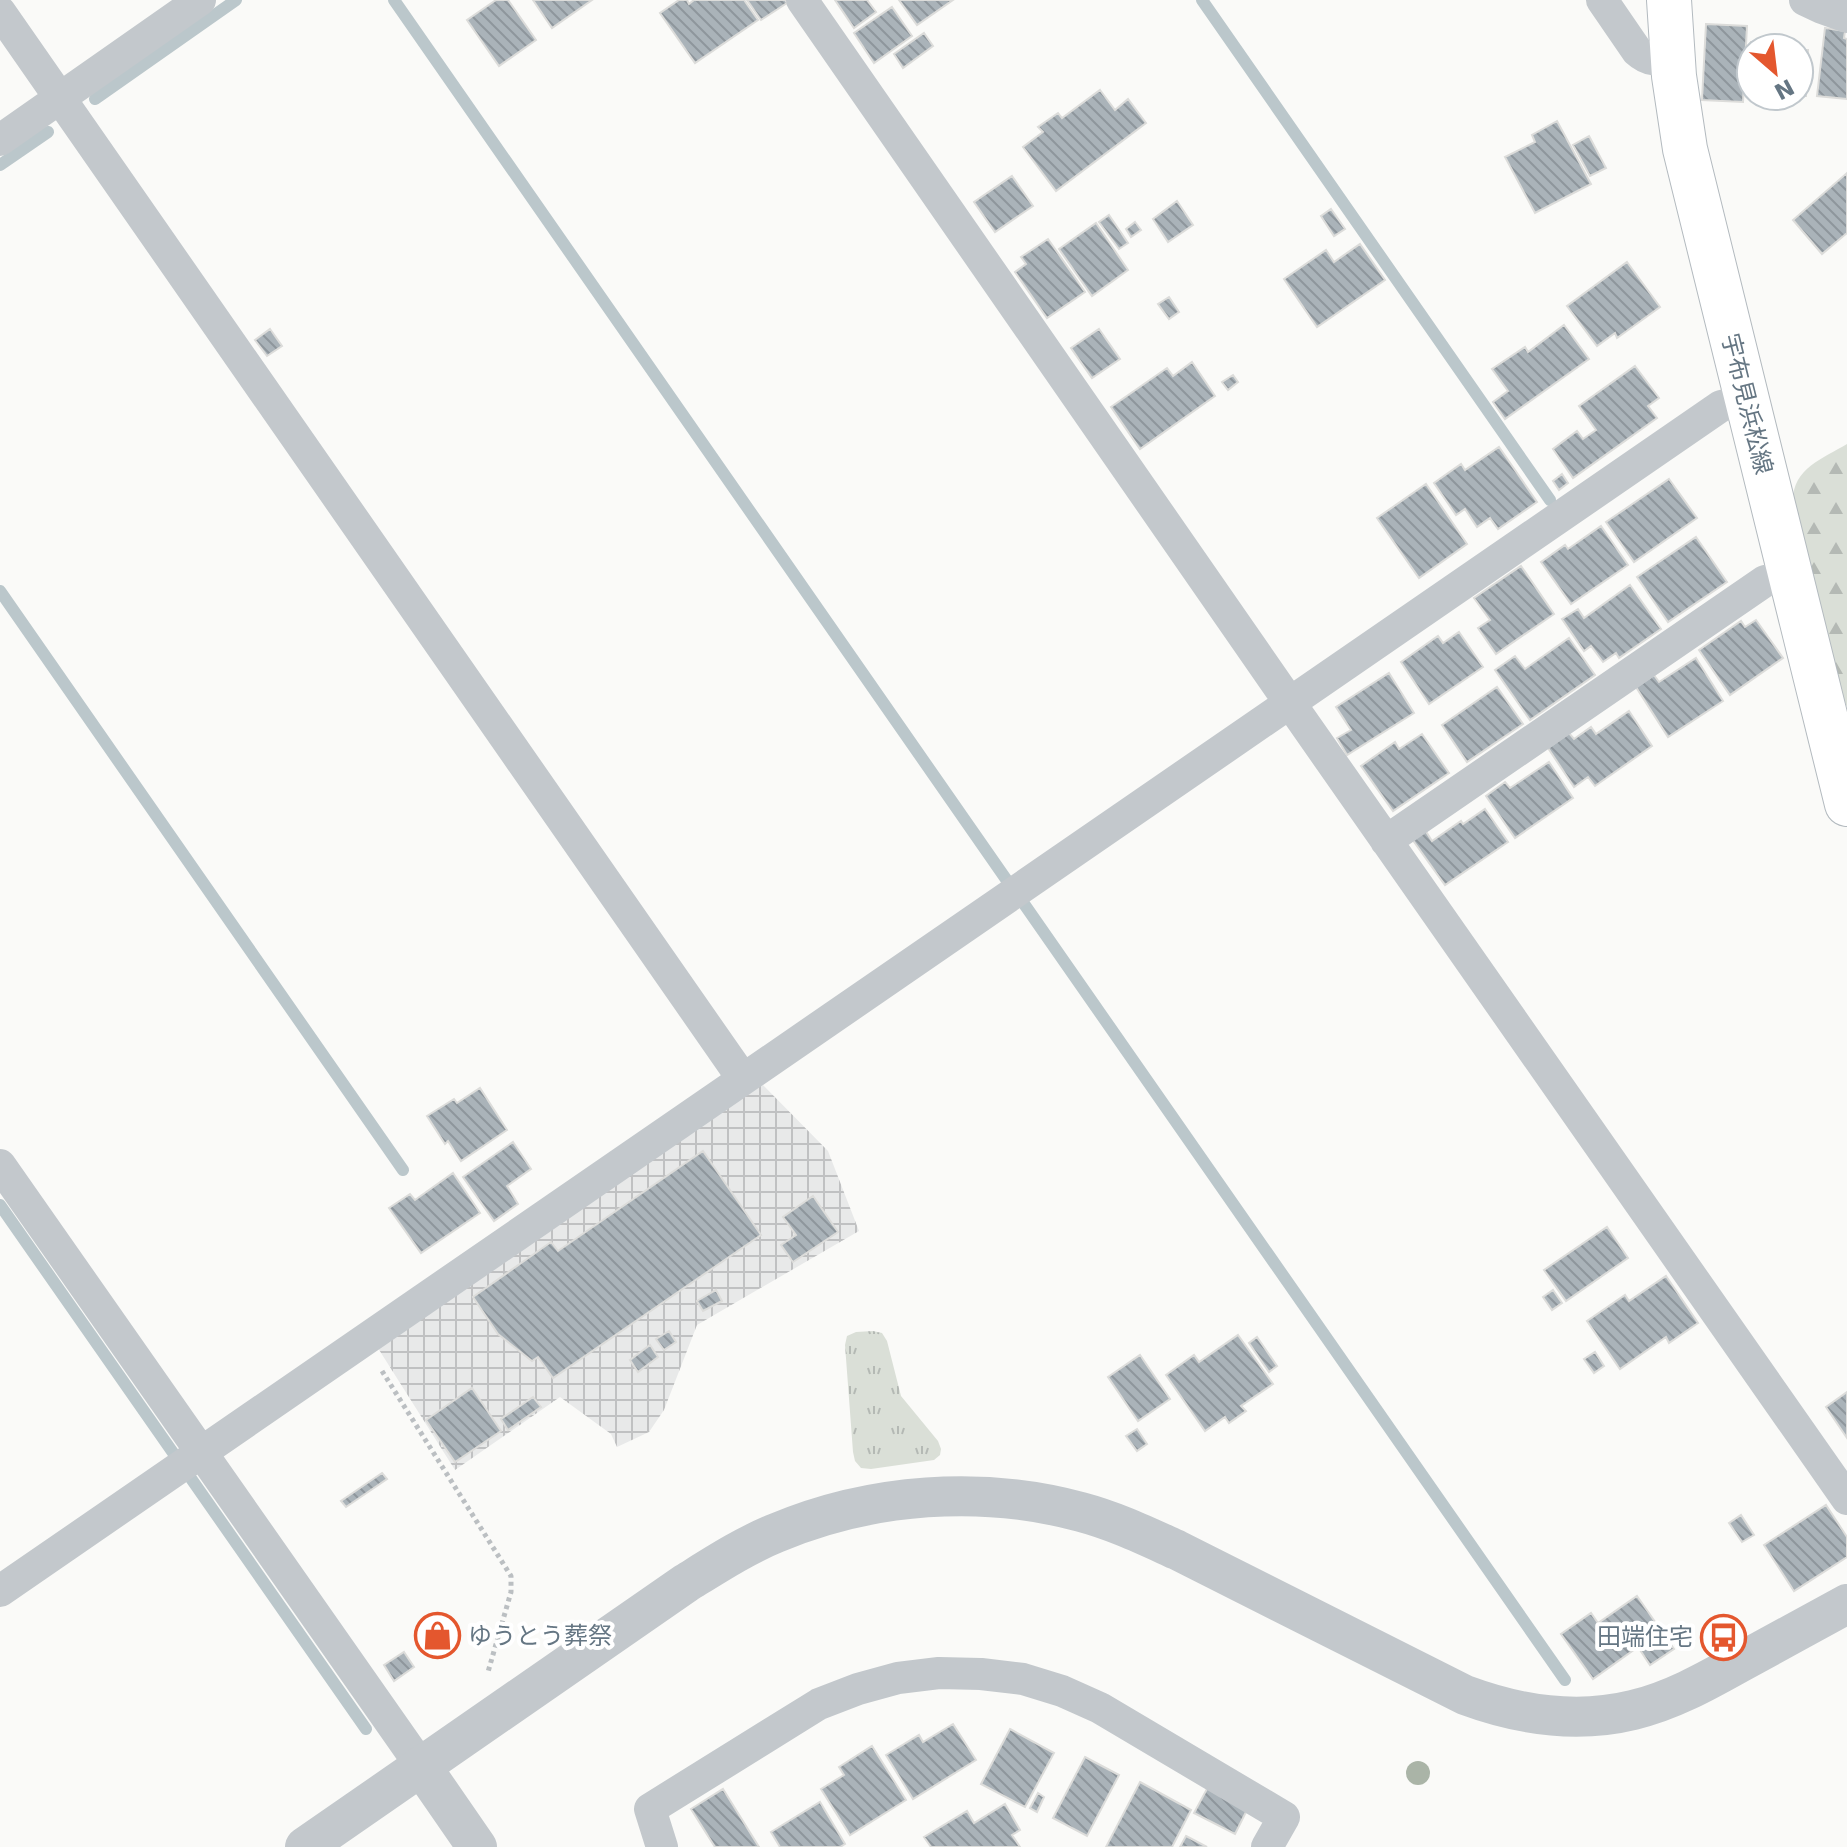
<svg xmlns="http://www.w3.org/2000/svg" width="1847" height="1847" font-family="'DejaVu Sans','Noto Sans JP',sans-serif">
<style>
.industrial{fill:url(#industrial-grid)}
.grass{fill:url(#grass-tufts)}
.forest{fill:url(#forest-firs)}
.lines{fill:none;stroke-linecap:round;stroke-linejoin:round}
.stream{stroke:#bbc7cb;stroke-width:12}
.building{fill:url(#building-back-hatch);stroke:#dcdcda;stroke-width:2}
.secondary-casing{stroke:#b3babf;stroke-width:46}
.path{stroke:#bbbfc2;stroke-width:5;stroke-dasharray:4 4;stroke-linecap:butt}
.minor{stroke:#c3c8cc;stroke-width:32}
.tertiary{stroke:#c3c8cc;stroke-width:40}
.secondary{stroke:#fff;stroke-width:44}
.tree{fill:#aab4a7}
.labels{text-anchor:middle;stroke-width:8;stroke-linejoin:round;paint-order:stroke}
.street-label{font-size:24px;fill:#657683;stroke:#fff}
.poi-label{font-size:24px;fill:#657683;stroke:#fff;text-anchor:start}
</style>
<defs>
<pattern id="industrial-grid" width="8" height="8" patternUnits="userSpaceOnUse" patternTransform="scale(2)"><rect width="8" height="8" fill="#e8e9e9"/><path d="M0 4h8M4 0v8" fill="none" stroke="#c0c1c2"/></pattern>
<pattern id="grass-tufts" width="24" height="20" patternUnits="userSpaceOnUse" patternTransform="scale(2)"><rect width="24" height="20" fill="#dadfd7"/><path d="M3 7l-1-3M5 7V3M7 7l1-3M15 17l-1-3M17 17v-4M19 17l1-3" fill="none" stroke="#b4b9b4"/></pattern>
<pattern id="forest-firs" width="22" height="20" patternUnits="userSpaceOnUse" patternTransform="scale(2)"><rect width="22" height="20" fill="#dadfd7"/><path d="M5 1l3.5 6h-7zM16 11l3.5 6h-7z" fill="#b4b9b4"/></pattern>
<pattern id="building-back-hatch" width="6" height="6" patternUnits="userSpaceOnUse" patternTransform="scale(2)"><rect width="6" height="6" fill="#aab3b9"/><path d="M-1 5l2 2M0 0l6 6M5-1l2 2" fill="none" stroke="#8e969c"/></pattern>
</defs>
<rect width="100%" height="100%" fill="#fafaf8"/>
<path class="industrial" d="M 759,1081 L 828,1151 L 859,1231 L 697,1325 L 664,1410 L 649,1432 L 617,1447 L 611,1434 L 560,1397 L 455,1470 L 376,1345 Z"/>
<path class="grass" d="M 873,1331 L 882,1333 L 887,1341 L 901,1396 L 938,1441 L 941,1449 L 940,1455 L 934,1460 L 871,1469 L 861,1468 L 855,1461 L 853,1452 L 845,1345 L 847,1336 L 856,1332 Z"/>
<path class="forest" d="M 1847,444 L 1847,707 L 1841,692 L 1793,502 C 1792,469 1822,459 1847,444 Z"/>
<g class="lines">
<path class="stream" d="M 394,0 L 1008,882
M 1202,0 L 1550,500
M 95,99 L 236,0
M 0,165 L 48,132
M 0,591 L 403,1170
M 1022,901 L 1565,1680
M 0,1205 L 366,1729"/>
</g>
<path class="building" d="M 496,0 L 508,0 L 536,40 L 499,66 L 467,20 Z
M 533,0 L 592,0 L 552,28 Z
M 679,0 L 687,0 L 689,4 L 694,0 L 744,0 L 758,20 L 695,63 L 660,13 Z
M 747,0 L 785,0 L 787,3 L 761,20 Z
M 835,0 L 867,0 L 876,12 L 854,28 Z
M 899,0 L 953,0 L 917,25 Z
M 892,7 L 912,36 L 874,63 L 854,33 Z
M 1706,24 L 1747,26 L 1743,102 L 1702,100 Z
M 1825,28 L 1845,31 L 1844,38 L 1847,39 L 1847,99 L 1817,96 Z
M 924,33 L 933,46 L 903,68 L 894,54 Z
M 1751,42 L 1786,44 L 1786,48 L 1751,48 L 1751,94 L 1748,93 Z
M 1799,50 L 1808,50 L 1806,96 L 1799,96 Z
M 1100,90 L 1115,110 L 1128,99 L 1146,123 L 1056,191 L 1023,147 L 1043,132 L 1038,127 L 1058,113 L 1062,118 Z
M 1557,121 L 1591,184 L 1535,213 L 1505,157 L 1535,142 L 1532,135 Z
M 1589,136 L 1606,168 L 1590,176 L 1573,145 Z
M 1847,173 L 1847,233 L 1822,254 L 1793,220 Z
M 1012,176 L 1033,206 L 995,232 L 974,202 Z
M 1177,201 L 1193,225 L 1168,242 L 1153,219 Z
M 1331,209 L 1345,229 L 1334,236 L 1321,216 Z
M 1109,215 L 1128,243 L 1119,249 L 1099,222 Z
M 1135,222 L 1141,230 L 1131,237 L 1126,229 Z
M 1096,223 L 1128,270 L 1092,296 L 1059,249 Z
M 1048,239 L 1085,292 L 1047,318 L 1015,272 L 1026,264 L 1021,257 Z
M 1360,244 L 1385,280 L 1317,327 L 1284,279 L 1326,250 L 1334,262 Z
M 1627,262 L 1660,307 L 1617,338 L 1615,333 L 1597,346 L 1567,306 Z
M 1169,297 L 1179,312 L 1169,319 L 1158,304 Z
M 1564,325 L 1589,359 L 1505,419 L 1493,402 L 1508,391 L 1492,369 L 1525,347 L 1528,352 Z
M 270,329 L 282,346 L 267,356 L 255,340 Z
M 1099,329 L 1120,359 L 1092,378 L 1071,348 Z
M 1192,362 L 1215,396 L 1140,449 L 1111,407 L 1167,368 L 1173,376 Z
M 1635,366 L 1659,398 L 1648,406 L 1657,418 L 1573,478 L 1553,449 L 1577,431 L 1583,439 L 1596,430 L 1579,406 Z
M 1233,375 L 1238,382 L 1228,390 L 1222,382 Z
M 1499,447 L 1537,502 L 1498,529 L 1490,518 L 1477,527 L 1465,509 L 1456,515 L 1434,483 L 1461,464 L 1465,470 Z
M 1562,474 L 1568,483 L 1559,490 L 1553,481 Z
M 1669,479 L 1697,518 L 1634,562 L 1606,522 Z
M 1426,484 L 1467,544 L 1419,578 L 1377,518 Z
M 1601,526 L 1628,565 L 1571,604 L 1541,562 L 1565,545 L 1568,549 Z
M 1696,537 L 1727,582 L 1668,622 L 1637,577 Z
M 1521,566 L 1554,614 L 1496,654 L 1478,628 L 1490,620 L 1474,598 Z
M 1630,585 L 1661,629 L 1619,658 L 1616,653 L 1603,662 L 1591,646 L 1584,651 L 1562,619 L 1578,609 L 1584,618 Z
M 1756,620 L 1783,658 L 1730,695 L 1699,650 L 1741,621 L 1745,627 Z
M 1459,632 L 1483,667 L 1429,704 L 1401,662 L 1438,636 L 1443,643 Z
M 1569,638 L 1595,675 L 1530,720 L 1495,670 L 1515,656 L 1525,669 Z
M 1696,658 L 1723,701 L 1668,737 L 1636,687 L 1654,675 L 1659,682 Z
M 1389,673 L 1414,713 L 1347,755 L 1337,738 L 1351,730 L 1336,707 Z
M 1497,687 L 1523,724 L 1467,762 L 1442,725 Z
M 1629,711 L 1652,746 L 1595,786 L 1588,777 L 1574,787 L 1548,748 L 1569,733 L 1574,739 L 1591,727 L 1596,734 Z
M 1422,734 L 1449,773 L 1393,811 L 1361,766 L 1395,742 L 1399,749 Z
M 1549,762 L 1573,798 L 1515,838 L 1486,796 L 1505,782 L 1510,788 Z
M 1485,809 L 1508,842 L 1445,885 L 1412,839 L 1425,830 L 1432,841 L 1461,821 L 1463,824 Z
M 480,1088 L 507,1130 L 461,1161 L 448,1141 L 445,1144 L 427,1116 L 454,1099 L 457,1103 Z
M 513,1142 L 531,1169 L 507,1186 L 518,1204 L 494,1221 L 463,1177 Z
M 703,1151 L 761,1235 L 553,1378 L 538,1357 L 532,1361 L 498,1334 L 473,1297 L 551,1242 L 558,1251 Z
M 453,1173 L 480,1213 L 421,1253 L 389,1208 L 410,1194 L 415,1200 Z
M 813,1196 L 838,1232 L 793,1262 L 781,1245 L 796,1235 L 783,1217 Z
M 1607,1227 L 1628,1258 L 1566,1301 L 1544,1270 Z
M 1666,1276 L 1698,1323 L 1669,1343 L 1666,1337 L 1620,1369 L 1587,1321 L 1625,1295 L 1629,1301 Z
M 716,1290 L 722,1301 L 703,1311 L 697,1301 Z
M 1553,1290 L 1562,1303 L 1552,1310 L 1543,1297 Z
M 669,1331 L 676,1342 L 664,1350 L 656,1339 Z
M 1238,1335 L 1273,1384 L 1241,1406 L 1246,1411 L 1229,1423 L 1225,1417 L 1205,1431 L 1166,1375 L 1194,1355 L 1199,1362 Z
M 1257,1337 L 1277,1366 L 1269,1372 L 1249,1343 Z
M 650,1345 L 658,1357 L 638,1372 L 630,1360 Z
M 1595,1352 L 1604,1366 L 1594,1373 L 1584,1359 Z
M 1140,1355 L 1170,1399 L 1138,1421 L 1108,1377 Z
M 472,1388 L 501,1431 L 455,1462 L 426,1420 Z
M 1847,1392 L 1847,1438 L 1826,1407 Z
M 533,1397 L 541,1407 L 508,1430 L 501,1419 Z
M 1137,1429 L 1147,1444 L 1137,1451 L 1126,1436 Z
M 382,1473 L 387,1479 L 346,1507 L 341,1501 Z
M 1826,1505 L 1847,1537 L 1847,1557 L 1794,1591 L 1764,1545 Z
M 1741,1515 L 1754,1535 L 1742,1542 L 1729,1523 Z
M 1637,1596 L 1674,1649 L 1650,1665 L 1638,1647 L 1593,1679 L 1561,1634 L 1591,1613 L 1598,1623 Z
M 446,1622 L 455,1634 L 429,1652 L 420,1639 Z
M 404,1652 L 414,1667 L 394,1681 L 384,1665 Z
M 953,1724 L 976,1760 L 913,1799 L 886,1755 L 919,1735 L 923,1742 Z
M 1010,1729 L 1054,1753 L 1025,1807 L 981,1784 Z
M 872,1746 L 906,1800 L 850,1835 L 821,1789 L 844,1775 L 839,1767 Z
M 1085,1757 L 1119,1775 L 1087,1836 L 1053,1818 Z
M 1140,1782 L 1191,1810 L 1172,1847 L 1106,1847 Z
M 1208,1787 L 1248,1808 L 1235,1834 L 1194,1813 Z
M 723,1789 L 759,1847 L 715,1847 L 691,1809 Z
M 1038,1793 L 1044,1797 L 1037,1812 L 1030,1808 Z
M 820,1802 L 845,1844 L 840,1847 L 780,1847 L 771,1832 Z
M 1005,1804 L 1020,1830 L 1012,1835 L 1020,1847 L 931,1847 L 924,1837 L 967,1811 L 974,1823 Z
M 1186,1836 L 1207,1847 L 1180,1847 Z"/>
<g class="lines">
<defs>
<path id="secondary" d="M 1669,0 L 1674,76 L 1685,149 L 1847,804"/>
</defs>
<use href="#secondary" class="secondary-casing"/>
<path class="path" d="M 382,1371 L 511,1576 L 511,1592 L 488,1672"/>
<path class="minor" d="M 802,0 L 1290,703 L 1847,1499
M 1602,0 L 1637,51 C 1649,62 1658,60 1673,58
M 1805,0 L 1822,8 L 1847,17
M 0,12 L 743,1079
M 0,140 L 200,0
M 1386,841 L 1765,581 L 1790,575
M 0,1165 L 421,1766
M 0,1591 L 1721,406 L 1746,400
M 662,1847 L 650,1809 L 819,1704 L 858,1689 L 898,1678 L 939,1673 L 981,1674 L 1023,1679 L 1062,1691 L 1100,1708 L 1284,1817 L 1267,1847"/>
<path class="tertiary" d="M 421,1766 L 477,1847
M 305,1847 L 686,1583 C 715,1565 744,1546 776,1533 C 871,1493 982,1485 1081,1512 C 1115,1521 1146,1536 1177,1550 L 1465,1695 C 1519,1715 1576,1724 1633,1710 C 1671,1701 1705,1682 1739,1663 C 1775,1643 1811,1624 1847,1604"/>
<use href="#secondary" class="secondary"/>
</g>
<circle class="tree" cx="1418" cy="1773" r="12"/>
<defs>
<symbol id="shop-ring" viewBox="-11 -11 22 22"><circle r="9.5" fill="#fff" stroke="#e4572e" stroke-width="1.5"/><path d="M-5-2.5h2.3a2.7 3.5 0 0 1 5.4 0H5L5.5 6h-11ZM-1.5-2.5h3a1.5 2.3 0 0 0-3 0Z" fill="#e4572e"/></symbol>
<symbol id="bus-ring" viewBox="-11 -11 22 22"><circle r="9.5" fill="#fff" stroke="#e4572e" stroke-width="1.5"/><path d="M-5-6H5V4H4V6H2V4H-2V6H-4V4H-5ZM-3.5-4V0h7V-4ZM-3.5 1.2v1.5H-2V1.2ZM2 1.2v1.5H3.5V1.2Z" fill="#e4572e"/></symbol>
</defs>
<g fill-rule="evenodd">
<use href="#shop-ring" x="412" y="1610" width="51" height="51"/>
<use href="#bus-ring" x="1698" y="1612" width="51" height="51"/>
</g>
<g class="labels">
<g class="street-label">
<text transform="translate(1747 404) rotate(76)" y="8">宇布見浜松線</text>
</g>
<g class="poi-label">
<text x="468" y="1644">ゆうとう葬祭</text>
<text x="1693" y="1645" text-anchor="end">田端住宅</text>
</g>
</g>
<g transform="translate(1775 72) rotate(152)"><circle r="38" fill="#ffffff" stroke="#c1c8cd" stroke-width="2"/>
<path d="M0-6L14 30L0 20L-14 30Z" fill="#e4572e"/>
<text y="-12" font-size="22" font-weight="bold" text-anchor="middle" fill="#657683">N</text>
</g>
</svg>
